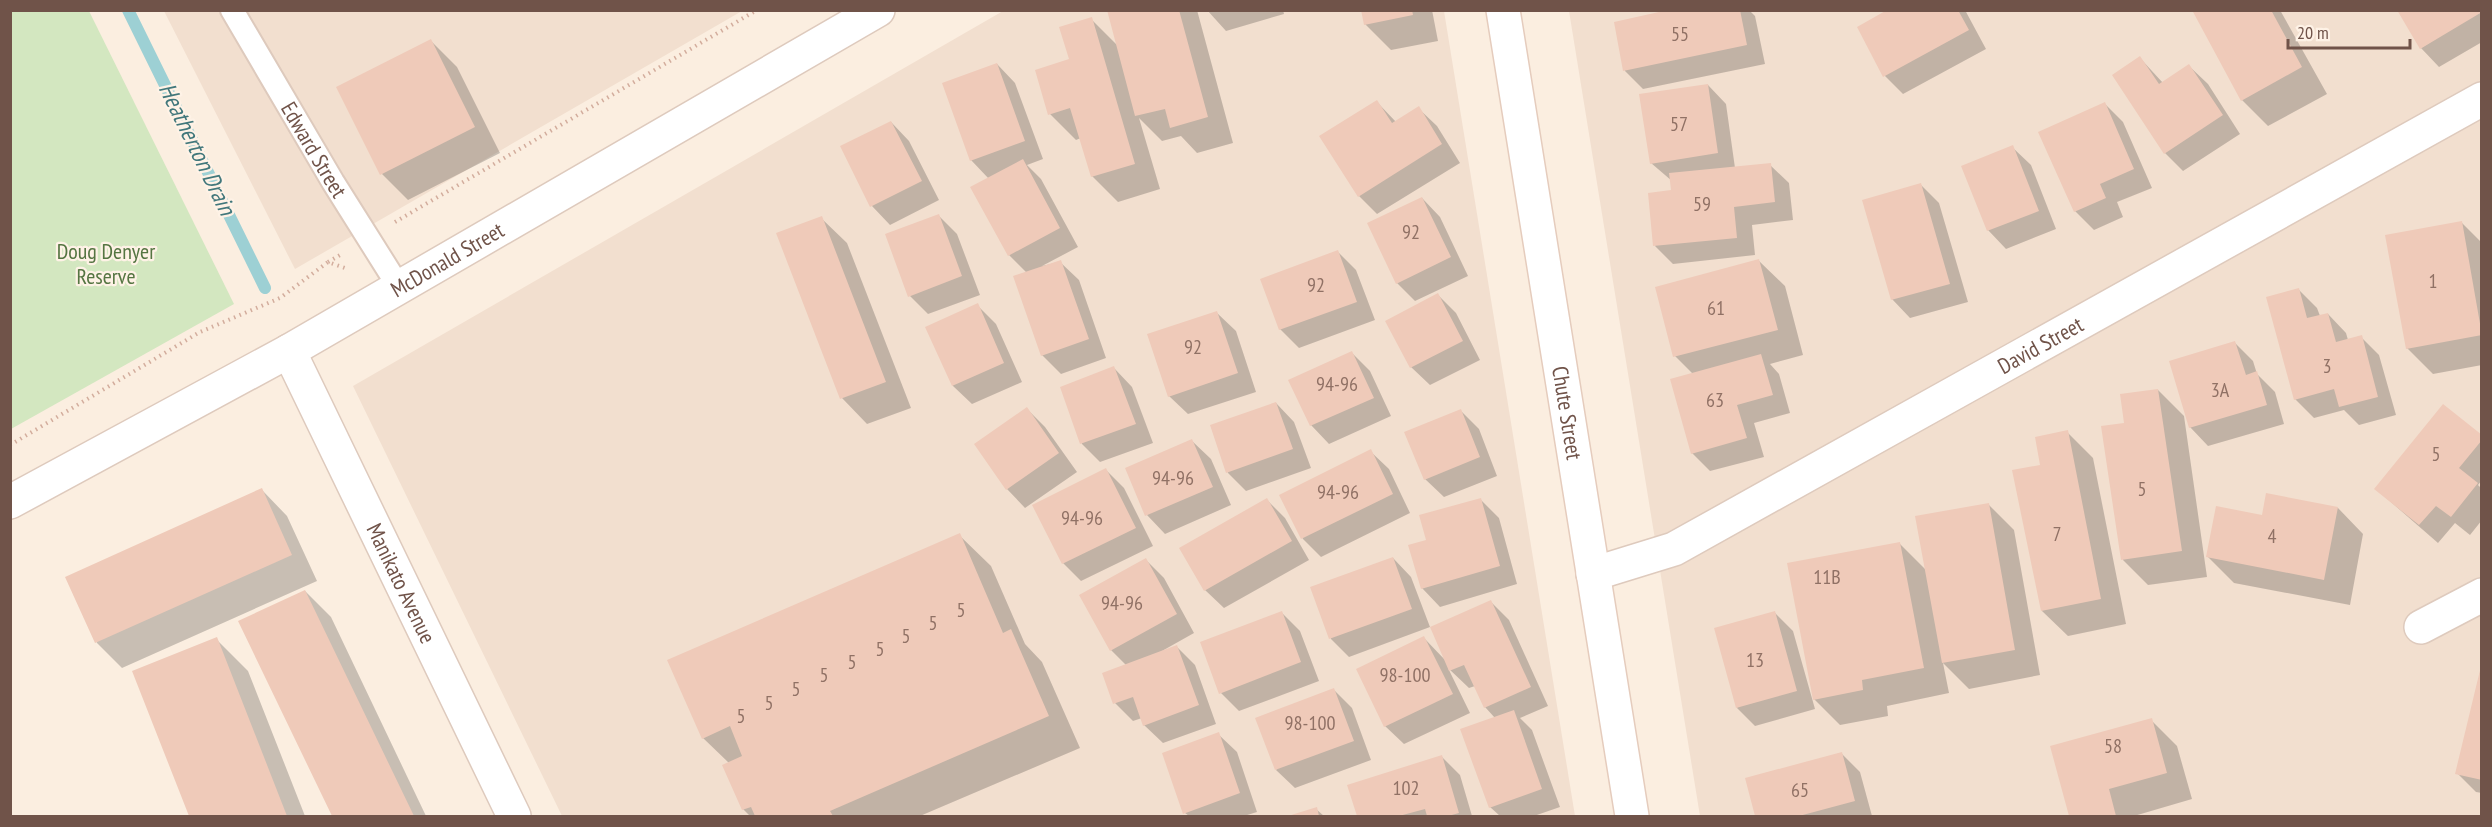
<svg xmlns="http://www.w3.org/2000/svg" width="2492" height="827" font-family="'PT Sans Narrow',sans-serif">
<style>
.residential{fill:#f2dfcf}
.green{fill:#d3e7c0}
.shadow{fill:#0003}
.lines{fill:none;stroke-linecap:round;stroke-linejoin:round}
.stream{stroke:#9dd0d4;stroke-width:12}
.building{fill:#efcab9}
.lane-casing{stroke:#decabd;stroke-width:26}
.street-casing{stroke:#decabd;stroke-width:36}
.secondary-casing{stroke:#e5ccbd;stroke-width:36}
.path{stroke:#d3ad9d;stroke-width:4;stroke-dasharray:1.5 4.5;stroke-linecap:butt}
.lane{stroke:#fff;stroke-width:22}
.street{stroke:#fff;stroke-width:33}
.secondary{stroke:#fff;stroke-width:33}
.labels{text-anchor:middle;stroke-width:4.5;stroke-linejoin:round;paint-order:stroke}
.number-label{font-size:20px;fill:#907165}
.street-label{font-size:22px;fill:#705349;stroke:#fef2e6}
.park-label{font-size:22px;fill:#557542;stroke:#fef2e6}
.water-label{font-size:24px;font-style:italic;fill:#41777b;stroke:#fef2e6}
</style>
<rect width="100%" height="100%" fill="#fbeee0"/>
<path class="residential" d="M 164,11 L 742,11 L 295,269 Z
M 1003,11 L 1444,11 L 1575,816 L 562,816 L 353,386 Z
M 1569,11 L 2481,11 L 2481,816 L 1700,816 Z"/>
<path class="green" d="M 11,10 L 89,11 L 234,304 L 11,429 Z"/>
<path class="shadow" d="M 1108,10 L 1197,10 L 1233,143 L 1197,153 L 1181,136 L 1162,141 L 1139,118 L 1160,189 L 1118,202 L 1092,176 L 1081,138 L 1076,140 L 1050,114 L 1070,60 L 1091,19 L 1117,45 Z
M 1207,10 L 1283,10 L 1284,14 L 1226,31 Z
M 1363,10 L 1432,10 L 1438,41 L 1391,50 L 1365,24 Z
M 1675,10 L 1749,10 L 1755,16 L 1765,64 L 1643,89 L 1625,71 L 1615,23 Z
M 1890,10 L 1965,10 L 1986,49 L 1903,94 L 1885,76 Z
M 2194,10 L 2280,10 L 2327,94 L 2268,126 L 2242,100 Z
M 2482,10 L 2482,42 L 2439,67 L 2421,48 Z
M 431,41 L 457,67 L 500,153 L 408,200 L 382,174 Z
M 2140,58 L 2163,83 L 2189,66 L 2208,84 L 2240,134 L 2183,171 L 2165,153 Z
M 997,64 L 1015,83 L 1043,159 L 1027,165 L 1041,179 L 1078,247 L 1042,266 L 1060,262 L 1079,280 L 1106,358 L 1061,374 L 1042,355 L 1027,273 L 1009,255 L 972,188 L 989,179 L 971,160 Z
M 1708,85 L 1726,104 L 1735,168 L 1770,165 L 1789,183 L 1793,220 L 1752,225 L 1755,255 L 1673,264 L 1655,246 L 1673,191 L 1672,181 L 1651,163 Z
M 1376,101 L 1396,122 L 1418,108 L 1437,126 L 1460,163 L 1377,214 L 1359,196 Z
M 2105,104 L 2123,122 L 2152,188 L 2117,202 L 2123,217 L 2094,230 L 2075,211 Z
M 891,122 L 909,141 L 939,200 L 890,225 L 872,206 Z
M 2012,147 L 2031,165 L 2056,229 L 2006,249 L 1988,230 Z
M 1921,185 L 1939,203 L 1968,302 L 1910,318 L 1892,299 Z
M 1422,198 L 1440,217 L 1468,276 L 1415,301 L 1397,283 Z
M 939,216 L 957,234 L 980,295 L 928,314 L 910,296 Z
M 821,218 L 847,243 L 911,408 L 867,424 L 842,398 Z
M 2461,222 L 2482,243 L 2482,365 L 2433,374 L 2407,348 Z
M 1338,252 L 1356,270 L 1375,320 L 1299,348 L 1280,329 Z
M 1759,261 L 1785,286 L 1803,355 L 1770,364 L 1779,374 L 1790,413 L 1754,423 L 1764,457 L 1710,471 L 1692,453 L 1693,374 L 1675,356 Z
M 2299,290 L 2317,308 L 2320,316 L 2328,314 L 2346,333 L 2348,340 L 2361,337 L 2379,355 L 2396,415 L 2359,425 L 2344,410 L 2314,418 L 2295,399 Z
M 1438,295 L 1456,313 L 1480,360 L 1430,385 L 1411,367 Z
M 977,305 L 996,324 L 1022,382 L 972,404 L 953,386 L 927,328 Z
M 1217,313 L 1236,331 L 1256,392 L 1188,414 L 1169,396 Z
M 2235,343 L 2253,361 L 2257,374 L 2275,392 L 2284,424 L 2208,446 L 2190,427 Z
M 1352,353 L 1370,371 L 1391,416 L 1329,444 L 1311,425 Z
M 1114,368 L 1132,387 L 1153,443 L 1100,462 L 1082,444 L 1062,388 Z
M 2158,390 L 2184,416 L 2207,577 L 2148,585 L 2123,560 L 2125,424 Z
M 1276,403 L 1294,422 L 1311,468 L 1246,491 L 1228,473 L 1211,426 Z
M 1027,409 L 1045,427 L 1077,472 L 1025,508 L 1007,489 Z
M 1461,411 L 1479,429 L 1497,476 L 1444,497 L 1425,479 Z
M 2067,432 L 2093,458 L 2126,624 L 2068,636 L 2042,611 L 2042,466 Z
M 2482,436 L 2482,480 L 2478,485 L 2482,489 L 2482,520 L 2470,535 L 2455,523 L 2438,543 L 2376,489 Z
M 1192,441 L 1211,459 L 1231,505 L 1165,534 L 1147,515 Z
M 1370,451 L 1389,469 L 1410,513 L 1321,557 L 1303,539 L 1281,495 Z
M 1106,470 L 1124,488 L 1153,546 L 1081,581 L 1063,563 Z
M 262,490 L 287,516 L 317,581 L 122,668 L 97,643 L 67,578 Z
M 1480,499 L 1499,518 L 1517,584 L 1440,607 L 1422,588 L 1428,541 Z
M 1267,500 L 1285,518 L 1309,560 L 1224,608 L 1205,590 Z
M 1988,504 L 2014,530 L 2040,675 L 1969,689 L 1943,663 L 1949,693 L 1887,706 L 1888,716 L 1840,725 L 1814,699 L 1899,543 L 1926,570 Z
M 2338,508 L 2363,534 L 2350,605 L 2234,583 L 2208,557 L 2263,517 Z
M 959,535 L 991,566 L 1025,644 L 1042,662 L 1080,748 L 920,816 L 750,816 L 743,809 L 729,763 L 703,738 Z
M 1393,558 L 1411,577 L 1430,627 L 1349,657 L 1331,639 L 1312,588 Z
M 1146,560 L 1164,578 L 1194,633 L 1162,651 L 1177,647 L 1195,665 L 1216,724 L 1163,743 L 1144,725 L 1142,718 L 1133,721 L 1115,703 L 1126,665 L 1111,650 Z
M 305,591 L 331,617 L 426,816 L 333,816 L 240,622 Z
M 1491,602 L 1509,620 L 1548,706 L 1520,718 L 1532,730 L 1560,807 L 1534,816 L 1500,816 L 1490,807 L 1495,718 L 1485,707 L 1475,686 L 1469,688 L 1448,668 L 1470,713 L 1404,744 L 1385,726 L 1424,638 L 1446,661 Z
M 1281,612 L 1300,631 L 1319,681 L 1239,711 L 1221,693 Z
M 1775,613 L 1793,631 L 1815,709 L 1755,726 L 1737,708 Z
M 216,639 L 248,671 L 305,816 L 190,816 L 134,672 Z
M 2482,664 L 2482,793 L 2476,792 L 2457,773 Z
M 1334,690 L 1352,708 L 1371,760 L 1295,788 L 1276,770 Z
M 2151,720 L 2177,746 L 2192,799 L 2134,816 L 2071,816 L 2052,747 Z
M 1218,734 L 1237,752 L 1257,812 L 1244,816 L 1189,816 L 1185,813 Z
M 1841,753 L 1860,772 L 1872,816 L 1757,816 L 1747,779 Z
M 1442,757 L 1460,775 L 1472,816 L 1358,816 L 1349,786 Z
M 1316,809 L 1324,816 L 1291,816 Z"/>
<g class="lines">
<path class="stream" d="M 128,10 L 265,288"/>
</g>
<path class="building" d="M 1107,10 L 1179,10 L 1208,117 L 1170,128 L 1165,109 L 1135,116 Z
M 1361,10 L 1412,10 L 1413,15 L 1364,25 Z
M 1668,10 L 1740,10 L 1747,45 L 1623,71 L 1614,22 Z
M 1887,10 L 1958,10 L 1969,30 L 1883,77 L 1857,27 Z
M 2192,10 L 2271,10 L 2302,67 L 2241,101 Z
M 2397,10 L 2482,10 L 2482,12 L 2420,49 Z
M 1092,17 L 1135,164 L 1091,177 L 1070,108 L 1048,115 L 1035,70 L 1069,59 L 1059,27 Z
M 431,39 L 475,127 L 380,175 L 336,87 Z
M 2140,56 L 2159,84 L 2189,64 L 2223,115 L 2164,154 L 2112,75 Z
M 997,63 L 1025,141 L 970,161 L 942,83 Z
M 1708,84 L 1718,153 L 1650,164 L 1639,94 Z
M 1377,100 L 1392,123 L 1419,106 L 1442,144 L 1358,197 L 1319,136 Z
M 2105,102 L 2134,169 L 2100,184 L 2106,198 L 2074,212 L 2038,132 Z
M 891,121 L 922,181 L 870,207 L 840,146 Z
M 2013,145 L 2039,211 L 1987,231 L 1961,166 Z
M 1023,159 L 1060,228 L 1008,256 L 970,187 Z
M 1771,163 L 1775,202 L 1734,207 L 1737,238 L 1653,246 L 1648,193 L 1671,190 L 1669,173 Z
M 1921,183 L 1950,284 L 1891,300 L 1862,200 Z
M 1422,197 L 1451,257 L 1396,284 L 1367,223 Z
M 939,214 L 962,276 L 908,297 L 885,234 Z
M 822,216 L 886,382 L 840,399 L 776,233 Z
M 2462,221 L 2482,335 L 2406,349 L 2385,235 Z
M 1338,250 L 1357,302 L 1279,330 L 1260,279 Z
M 1759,259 L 1778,330 L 1673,357 L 1655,287 Z
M 1061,260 L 1089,339 L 1041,356 L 1013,276 Z
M 2299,288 L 2307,318 L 2328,313 L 2336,342 L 2362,335 L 2378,397 L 2339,407 L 2334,389 L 2294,400 L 2266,297 Z
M 1438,293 L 1463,341 L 1410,368 L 1385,321 Z
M 978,303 L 1004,363 L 952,386 L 925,327 Z
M 1217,311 L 1238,373 L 1168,397 L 1147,334 Z
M 2235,341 L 2246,375 L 2257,371 L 2267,405 L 2189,428 L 2169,361 Z
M 1352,351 L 1374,398 L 1310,426 L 1288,380 Z
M 1761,354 L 1773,395 L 1737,405 L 1747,438 L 1691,454 L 1670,379 Z
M 1114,366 L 1136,424 L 1080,444 L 1060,387 Z
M 2158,389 L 2182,551 L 2121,560 L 2101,426 L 2124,423 L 2120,394 Z
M 1276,402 L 1293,449 L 1226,473 L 1210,425 Z
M 2443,404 L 2482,435 L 2482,440 L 2459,468 L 2478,483 L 2451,517 L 2436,506 L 2419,525 L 2374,489 Z
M 1027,407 L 1059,453 L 1006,490 L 974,444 Z
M 1461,409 L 1480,457 L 1424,480 L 1404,432 Z
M 2068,430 L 2101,599 L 2041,611 L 2012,470 L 2040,465 L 2035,437 Z
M 1192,439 L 1213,487 L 1145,516 L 1125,468 Z
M 1371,449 L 1393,494 L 1301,539 L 1279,495 Z
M 1106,468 L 1136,528 L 1062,564 L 1032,505 Z
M 262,488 L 292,555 L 95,643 L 65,577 Z
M 2266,493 L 2338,507 L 2324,580 L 2206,557 L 2216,506 L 2262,515 Z
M 1267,498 L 1292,541 L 1204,591 L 1179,548 Z
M 1481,498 L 1500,566 L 1421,589 L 1408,545 L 1426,540 L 1419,515 Z
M 1989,503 L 2015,650 L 1942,663 L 1915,516 Z
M 960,533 L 1003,633 L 1011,629 L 1049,716 L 830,811 L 833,816 L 755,816 L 751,807 L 742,810 L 722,765 L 742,756 L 730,726 L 702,739 L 667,660 Z
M 1900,542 L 1924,668 L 1862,680 L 1863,690 L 1813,700 L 1787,563 Z
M 1393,557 L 1412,609 L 1329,639 L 1310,587 Z
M 1146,558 L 1177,614 L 1110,651 L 1079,595 Z
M 305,590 L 414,816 L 332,816 L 238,621 Z
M 1491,600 L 1531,687 L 1484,708 L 1464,665 L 1449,671 L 1430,627 Z
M 1282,611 L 1301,662 L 1219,694 L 1200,642 Z
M 1775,611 L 1797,691 L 1736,708 L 1714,628 Z
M 1424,636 L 1453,694 L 1384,727 L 1356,669 Z
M 217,637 L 287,816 L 189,816 L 132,671 Z
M 1177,645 L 1199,705 L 1143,726 L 1133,697 L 1113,704 L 1102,673 Z
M 2482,662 L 2482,780 L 2455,774 Z
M 1334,688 L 1354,741 L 1275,770 L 1255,718 Z
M 1514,710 L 1542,789 L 1489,808 L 1460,729 Z
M 2152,718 L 2167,773 L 2109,789 L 2116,816 L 2069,816 L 2050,746 Z
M 1219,732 L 1240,793 L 1183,814 L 1162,753 Z
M 1842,752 L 1855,801 L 1799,816 L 1755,816 L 1745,778 Z
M 1442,755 L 1459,813 L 1448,816 L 1427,816 L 1425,809 L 1399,816 L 1357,816 L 1347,785 Z
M 1317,807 L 1319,816 L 1288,816 Z"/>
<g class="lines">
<defs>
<g id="lane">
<path id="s1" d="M 232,10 L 333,182 L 399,287"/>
</g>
<g id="street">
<path id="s2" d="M 289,351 L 514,816"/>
<path id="s3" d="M 10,502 L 289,351 L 878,10"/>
<path id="s4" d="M 1593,574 L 1674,549 L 2482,99"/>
<path d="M 2421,627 L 2482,595"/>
</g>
<g id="secondary">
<path id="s5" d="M 1503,10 L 1632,816"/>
</g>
</defs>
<use href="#lane" class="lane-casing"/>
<use href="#street" class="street-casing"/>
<use href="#secondary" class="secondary-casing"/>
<path class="path" d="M 395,222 L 757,10
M 328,262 L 340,255
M 10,445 L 200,332 L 280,298 L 328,262 L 348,269"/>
<use href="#lane" class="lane"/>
<use href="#street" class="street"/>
<use href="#secondary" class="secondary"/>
</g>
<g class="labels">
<g class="number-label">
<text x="1680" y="41">55</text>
<text x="1679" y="131">57</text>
<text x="1702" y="211">59</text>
<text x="1411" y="239">92</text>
<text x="2433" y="288">1</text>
<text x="1316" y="292">92</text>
<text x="1716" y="315">61</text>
<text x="1193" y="354">92</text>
<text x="2327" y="373">3</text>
<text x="1337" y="391">94-96</text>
<text x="2220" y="397">3A</text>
<text x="1715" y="407">63</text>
<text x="2436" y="461">5</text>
<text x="1173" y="485">94-96</text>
<text x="2142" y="496">5</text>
<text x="1338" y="499">94-96</text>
<text x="1082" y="525">94-96</text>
<text x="2057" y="541">7</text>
<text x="2272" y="543">4</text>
<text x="1827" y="584">11B</text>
<text x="1122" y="610">94-96</text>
<text x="961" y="617">5</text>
<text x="933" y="630">5</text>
<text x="906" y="643">5</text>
<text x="880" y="656">5</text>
<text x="1755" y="667">13</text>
<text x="852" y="669">5</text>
<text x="824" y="682">5</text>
<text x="1405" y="682">98-100</text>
<text x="796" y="696">5</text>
<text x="769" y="710">5</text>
<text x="741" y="723">5</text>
<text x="1310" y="730">98-100</text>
<text x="2113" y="753">58</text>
<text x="1406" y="795">102</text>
<text x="1800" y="797">65</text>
</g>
<g class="street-label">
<text dy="8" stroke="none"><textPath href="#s1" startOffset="162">Edward Street</textPath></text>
<text dy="8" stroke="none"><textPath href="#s3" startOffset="500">McDonald Street</textPath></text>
<text dy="8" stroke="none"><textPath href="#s4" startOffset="504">David Street</textPath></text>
<text dy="8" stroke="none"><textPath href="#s5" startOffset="408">Chute Street</textPath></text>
<text dy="8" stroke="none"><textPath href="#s2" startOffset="258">Manikato Avenue</textPath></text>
</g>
<g class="park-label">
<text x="106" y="259">Doug Denyer<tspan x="106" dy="25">Reserve</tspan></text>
</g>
<g class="water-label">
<text transform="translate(197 149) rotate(64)" y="8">Heatherton Drain</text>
</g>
</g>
<rect width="2492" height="827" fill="none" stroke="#705349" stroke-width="24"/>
<path d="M2288 39v9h122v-9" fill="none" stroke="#705349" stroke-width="3"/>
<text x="2297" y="39" font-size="18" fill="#705349" stroke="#fef2e6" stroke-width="4.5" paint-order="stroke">20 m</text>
</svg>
